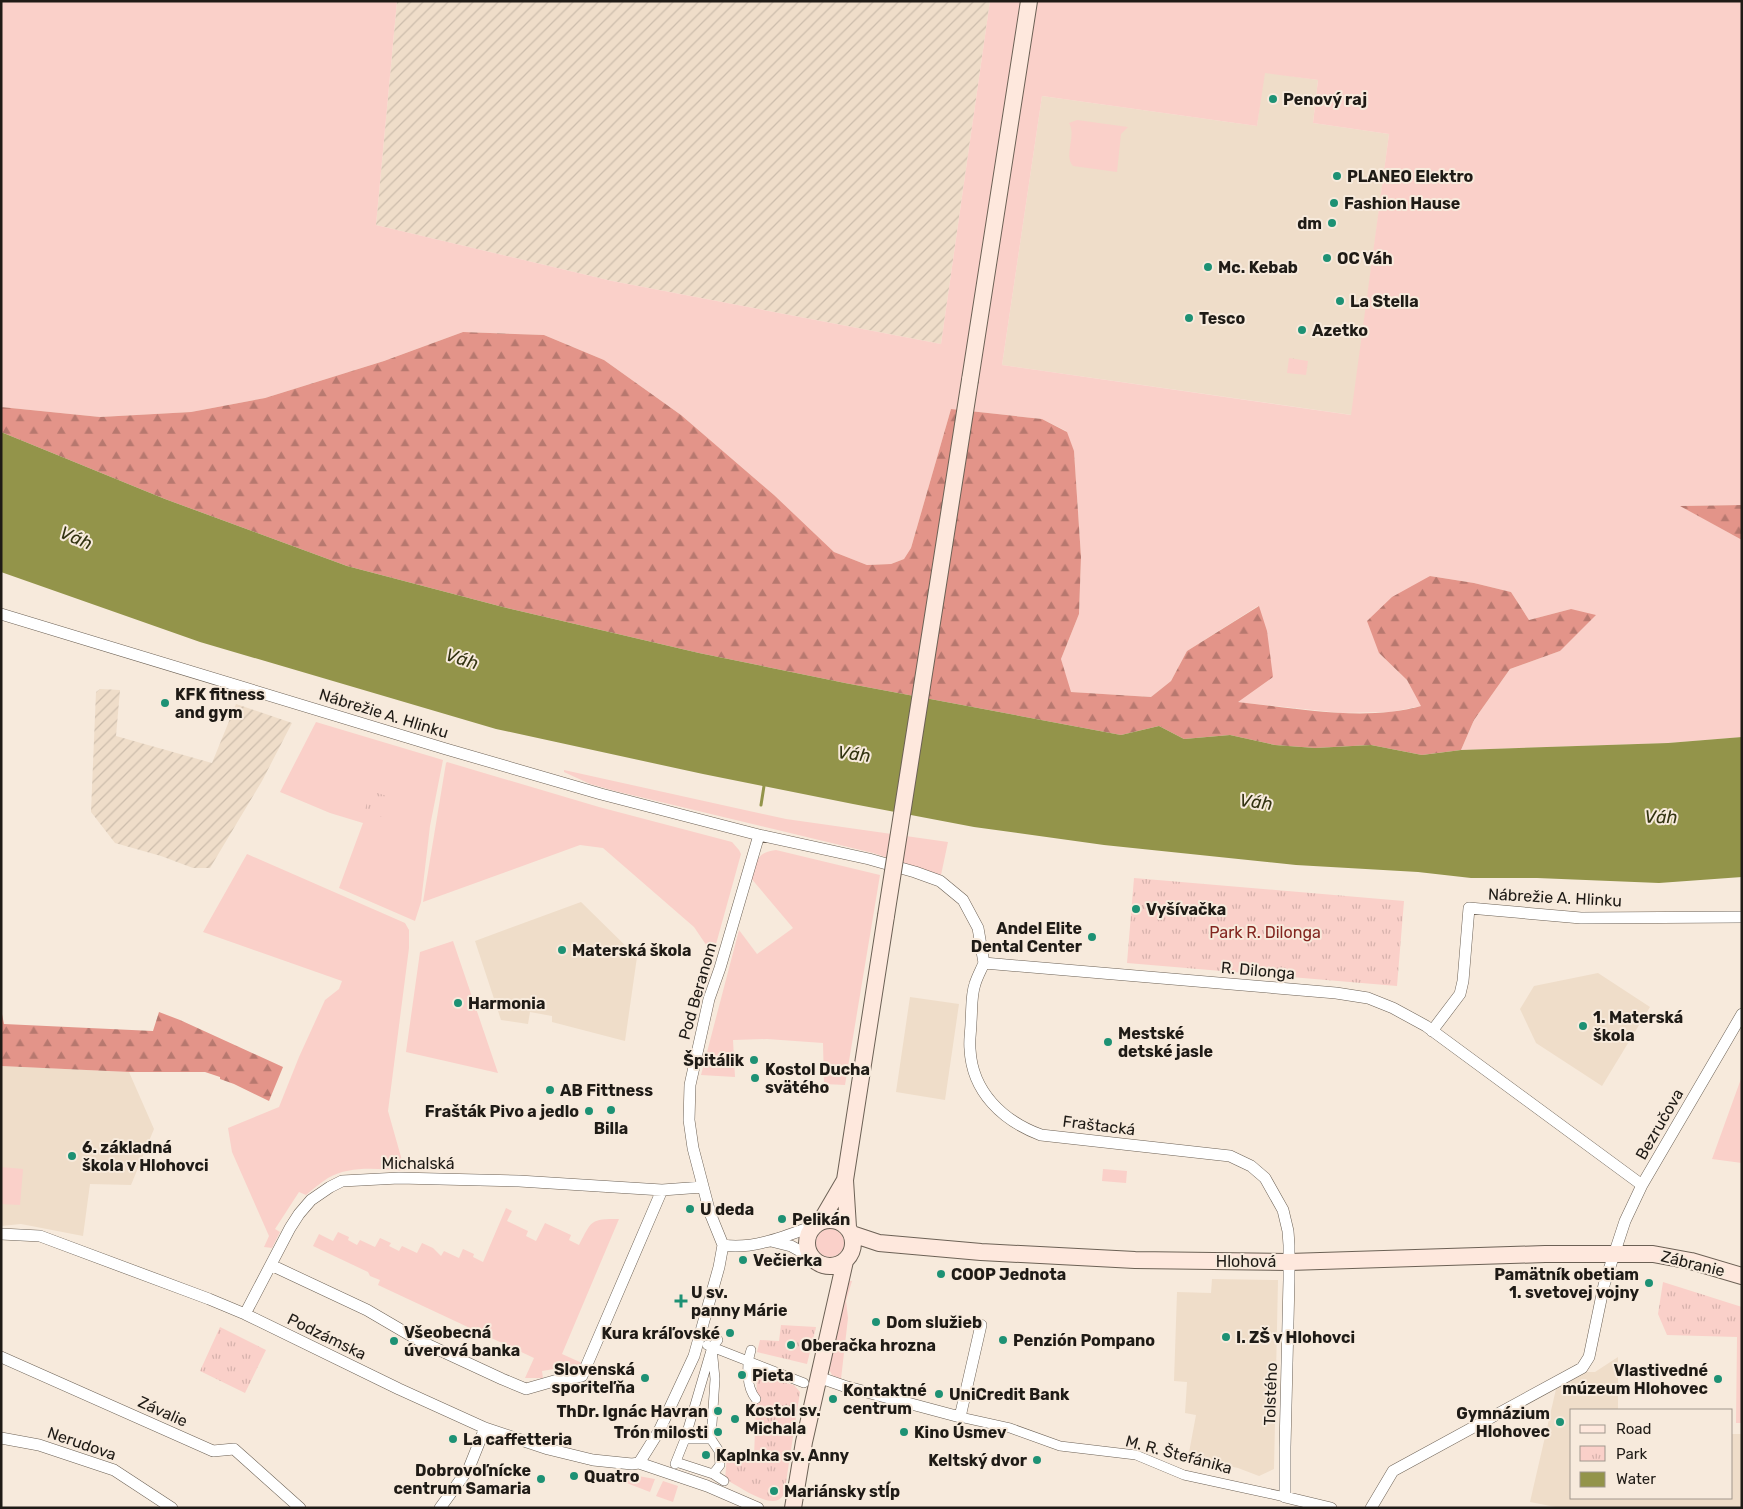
<svg xmlns="http://www.w3.org/2000/svg" width="1743" height="1509" font-family="Rubik,sans-serif">
<style>
.built{fill:#efddc9}
.industrial{fill:url(#industrial-furrows)}
.grass{fill:#fad0c9;fill-rule:evenodd}
.forest{fill:url(#forest-firs)}
.park{fill:url(#park-tufts)}
.water{fill:#93944a}
.lines{fill:none;stroke-linecap:round;stroke-linejoin:round}
.stream{stroke:#93944a;stroke-width:3}
.pedestrian-casing{stroke:#6c6155;stroke-width:10}
.minor-casing{stroke:#6c6155;stroke-width:12}
.secondary-casing{stroke:#6c6155;stroke-width:18}
.pedestrian{stroke:#fff;stroke-width:9}
.minor{stroke:#fff;stroke-width:11}
.secondary{stroke:#fee8dd;stroke-width:16}
.secondary-bridge-casing{stroke:#6c6155;stroke-width:18;stroke-linecap:butt}
.secondary-bridge{stroke:#fee8dd;stroke-width:16}
.poi-dot{fill:#1d9174;stroke:#f7eadc;stroke-width:2}
.labels{text-anchor:middle;stroke-width:4;stroke-linejoin:round;paint-order:stroke}
.poi-label{font-size:16px;font-weight:bold;fill:#1f1b16;stroke:#f7eadc;text-anchor:start}
.street-label{font-size:16px;fill:#1f1b16;stroke:#f7eadc}
.park-label{font-size:16px;fill:#82251f;stroke:#f7eadc}
.water-label{font-size:18px;font-style:italic;fill:#323311;stroke:#f7eadc}
</style>
<defs>
<pattern id="industrial-furrows" width="10" height="10" patternUnits="userSpaceOnUse" patternTransform="scale(1.25)"><rect width="10" height="10" fill="#efddc9"/><path d="M-1 1l2-2M0 10L10 0M9 11l2-2" fill="none" stroke="#ccbdac"/></pattern>
<pattern id="forest-firs" width="22" height="20" patternUnits="userSpaceOnUse" patternTransform="scale(1.25)"><rect width="22" height="20" fill="#e39489"/><path d="M5 1l3.5 6h-7zM16 11l3.5 6h-7z" fill="#b7786f"/></pattern>
<pattern id="park-tufts" width="24" height="20" patternUnits="userSpaceOnUse" patternTransform="scale(1.25)"><rect width="24" height="20" fill="#fad0c9"/><path d="M3 7l-1-3M5 7V3M7 7l1-3M15 17l-1-3M17 17v-4M19 17l1-3" fill="none" stroke="#d6b2ac"/></pattern>
</defs>
<rect width="100%" height="100%" fill="#f7eadc"/>
<path class="built" d="M 1264,72 L 1318,80 L 1313,123 L 1389,134 L 1352,415 L 1002,365 L 1042,96 L 1257,126 Z
M 581,902 L 637,957 L 625,1041 L 552,1022 L 552,1016 L 530,1012 L 528,1024 L 501,1020 L 475,941 Z
M 1598,973 L 1650,1007 L 1602,1086 L 1536,1043 L 1520,1009 L 1534,986 Z
M 910,997 L 959,1004 L 945,1100 L 896,1092 Z
M 1,1066 L 129,1072 L 154,1129 L 131,1185 L 90,1184 L 83,1236 L 21,1224 L 1,1226 Z
M 1212,1279 L 1278,1280 L 1274,1469 L 1259,1476 L 1238,1468 L 1188,1458 L 1196,1415 L 1185,1413 L 1187,1382 L 1174,1381 L 1177,1292 L 1211,1293 Z
M 1618,1357 L 1618,1410 L 1572,1410 L 1572,1498 L 1732,1498 L 1732,1434 L 1742,1434 L 1742,1508 L 1561,1508 L 1530,1502 L 1556,1389 L 1587,1372 L 1595,1372 Z"/>
<path class="industrial" d="M 397,1 L 990,1 L 941,344 L 612,281 L 376,225 Z
M 100,689 L 120,690 L 116,736 L 212,763 L 236,704 L 292,723 L 262,781 L 210,868 L 193,868 L 161,856 L 115,843 L 91,812 L 96,692 Z"/>
<path class="grass" d="M 1,1 L 397,1 L 376,225 L 612,281 L 941,344 L 990,1 L 1742,1 L 1742,505 L 1681,506 L 1742,540 L 1742,737 L 1668,743 L 1461,750 L 1474,720 L 1510,669 L 1560,651 L 1571,609 L 1529,620 L 1511,592 L 1474,583 L 1430,576 L 1379,653 L 1407,680 L 1422,706 L 1391,712 L 1341,713 L 1237,702 L 1258,606 L 1187,651 L 1171,681 L 1151,697 L 1070,692 L 1061,659 L 1079,614 L 1081,557 L 1074,452 L 1066,431 L 1042,419 L 951,409 L 911,548 L 904,559 L 891,564 L 867,565 L 834,552 L 774,495 L 681,415 L 604,360 L 544,335 L 463,332 L 384,361 L 265,398 L 191,412 L 100,417 L 1,407 ZM 1265,73 L 1318,80 L 1313,123 L 1389,134 L 1351,415 L 1002,365 L 1042,96 L 1257,126 Z
M 1077,120 L 1128,127 L 1121,134 L 1117,172 L 1073,166 C 1063,155 1077,136 1069,123 Z
M 316,722 L 443,760 L 430,826 L 421,902 L 415,921 L 339,888 L 363,823 L 330,813 L 280,792 Z
M 447,762 L 599,807 L 732,842 L 739,850 L 741,854 L 713,955 L 694,927 L 603,848 L 580,845 L 423,902 L 446,763 Z
M 564,770 L 786,819 L 948,842 L 941,875 L 873,853 L 615,791 L 590,784 L 564,772 Z
M 776,850 L 880,875 L 845,1085 L 824,1084 L 823,1043 L 767,1039 L 733,1040 L 735,1077 L 701,1075 L 739,930 L 757,954 L 793,928 L 750,877 C 757,861 757,852 776,850 Z
M 247,854 L 405,923 L 409,930 L 409,948 L 388,1111 L 405,1171 C 379,1169 351,1165 328,1178 C 320,1183 313,1189 306,1195 L 299,1192 L 275,1229 L 280,1232 L 272,1248 L 264,1247 L 269,1236 L 232,1152 L 228,1128 L 279,1107 L 299,1057 L 325,1000 L 339,989 L 342,981 L 203,932 Z
M 453,941 L 498,1073 L 406,1052 L 420,952 Z
M 1742,1076 L 1742,1163 L 1712,1159 Z
M 1,1167 L 23,1169 L 20,1205 L 1,1204 Z
M 1103,1169 L 1127,1171 L 1126,1183 L 1102,1181 Z
M 506,1208 L 512,1211 L 507,1221 L 528,1231 L 526,1236 L 536,1241 L 545,1223 L 571,1235 L 569,1240 L 579,1245 C 592,1220 590,1219 619,1219 L 562,1354 L 582,1363 L 578,1373 L 573,1374 L 572,1366 L 542,1371 L 543,1378 L 525,1378 L 534,1358 L 378,1285 L 380,1280 L 370,1276 L 368,1272 L 313,1246 L 319,1234 L 333,1241 L 338,1232 L 349,1237 L 348,1240 L 357,1245 L 360,1240 L 375,1247 L 380,1238 L 391,1243 L 389,1246 L 399,1251 L 402,1246 L 417,1253 L 422,1243 L 433,1248 L 441,1256 L 444,1251 L 459,1258 L 463,1249 L 474,1254 L 473,1257 L 483,1262 Z
M816 1243a14 14 0 1 1 28 0a14 14 0 1 1-28 0Z
M 845,1280 L 852,1281 L 846,1301 L 848,1318 L 841,1379 L 832,1375 L 829,1369 Z
M 627,1474 L 655,1479 L 650,1492 L 624,1482 Z
M 663,1481 L 678,1486 L 673,1502 L 656,1496 Z"/>
<path class="forest" d="M 463,332 L 544,335 L 604,360 L 681,415 L 774,495 L 834,552 L 867,565 L 891,564 L 904,559 L 911,548 L 951,409 L 1042,419 L 1067,432 L 1074,451 L 1081,557 L 1079,614 L 1061,659 L 1071,692 L 1151,697 L 1171,681 L 1187,651 L 1259,606 L 1267,631 L 1273,677 L 1238,702 C 1296,708 1364,722 1421,706 L 1407,680 L 1379,653 L 1367,621 L 1392,597 L 1430,576 L 1474,583 L 1511,592 L 1529,620 L 1571,609 L 1596,615 L 1560,651 L 1510,669 L 1474,720 L 1461,750 L 1422,755 L 1371,745 L 1315,748 L 1275,745 L 1230,735 L 1184,739 L 1159,726 L 1121,735 L 845,683 L 699,653 L 503,607 L 347,566 L 165,499 L 1,432 L 1,407 L 100,417 L 191,412 L 265,398 L 384,361 Z
M 1742,505 L 1742,540 L 1680,506 Z
M 1,1009 L 4,1024 L 153,1031 L 159,1012 L 180,1020 L 283,1067 L 269,1101 L 234,1084 L 220,1079 L 220,1077 L 205,1072 L 129,1072 L 1,1066 Z"/>
<path class="park" d="M 1289,358 L 1308,361 L 1306,375 L 1287,373 Z
M 371,791 L 387,796 L 381,817 L 364,812 Z
M 1134,878 L 1404,901 L 1397,986 L 1127,963 Z
M 1663,1282 L 1742,1307 L 1742,1423 L 1736,1423 L 1737,1337 L 1667,1335 L 1658,1314 Z
M 781,1325 L 816,1327 L 807,1364 L 757,1352 L 760,1340 L 779,1341 Z
M 220,1327 L 266,1350 L 245,1393 L 200,1371 Z
M 757,1376 L 794,1385 L 800,1392 L 784,1495 C 781,1498 778,1501 773,1501 C 759,1501 738,1486 725,1479 L 727,1456 L 754,1457 Z"/>
<path class="water" d="M 1,432 L 165,499 L 347,566 L 503,607 L 699,653 L 845,683 L 1121,735 L 1159,726 L 1184,739 L 1230,735 L 1275,745 L 1315,748 L 1371,745 L 1422,755 L 1461,750 L 1668,743 L 1742,737 L 1742,877 L 1659,883 L 1537,878 L 1471,878 L 1418,872 L 1296,865 L 1104,845 L 974,827 L 853,804 L 703,774 L 496,729 L 200,642 L 1,572 Z"/>
<g class="lines">
<path class="stream" d="M 761,805 L 764,786"/>
<defs>
<path id="pedestrian" d="M 707,1345 L 804,1383
M 712,1347 L 715,1379 L 711,1439 L 719,1451 L 720,1465 L 713,1474
M 751,1350 C 746,1365 746,1387 756,1399
M 960,1417 L 1010,1428 L 1060,1446 L 1136,1455 L 1184,1475 L 1285,1497
M 685,1439 L 712,1347 L 718,1340
M 676,1462 L 713,1474 L 724,1481
M 675,1464 L 685,1439 L 711,1439"/>
<path id="minor" d="M 1,614 L 446,749 L 601,794 L 759,835 L 869,859 L 915,872 L 940,881 L 963,900 L 978,928 L 984,963 L 1336,993 L 1368,998 L 1393,1008 L 1426,1026 L 1642,1185
M 984,963 C 981,970 977,977 975,984 C 971,995 972,1010 971,1022 C 971,1031 969,1040 970,1049 C 972,1092 1003,1121 1041,1135 L 1230,1156 L 1251,1166 L 1265,1178 L 1283,1210 L 1288,1231 L 1289,1245 L 1289,1280 L 1285,1447 L 1285,1497 L 1331,1508
M 1432,1031 L 1460,994 L 1463,981 L 1469,908 L 1581,918 L 1742,917
M 1,1234 L 40,1236 L 209,1299 L 245,1314 L 399,1389 L 485,1428 L 548,1449 L 593,1460 L 632,1464 L 639,1463
M 771,1241 L 791,1246 L 811,1257
M 723,1245 C 752,1250 786,1236 813,1226
M 271,1265 L 367,1310 L 420,1341 L 502,1379 L 526,1389 L 554,1381 L 582,1376 L 662,1190
M 245,1314 L 290,1228 L 299,1214 L 311,1200 L 330,1187 L 342,1181 L 399,1178 L 519,1181 L 662,1190 L 703,1187
M 1,1357 L 213,1451 L 234,1449 L 300,1508
M 818,1377 L 844,1386 L 960,1417 L 981,1325
M 1,1438 L 39,1445 L 114,1470 L 172,1508
M 639,1463 L 659,1431 L 694,1356 L 719,1267 L 723,1245 L 710,1213 L 693,1148 L 689,1120 L 690,1085 L 709,999 L 720,968 L 759,835
M 639,1463 L 707,1486 L 758,1508
M 440,1508 L 469,1468 L 485,1428
M 1371,1508 L 1393,1471 L 1582,1368 L 1589,1357 L 1604,1285 L 1625,1221 L 1642,1185 L 1742,1014"/>
<path id="secondary" d="M 970,380 L 1029,1
M807 1243a23 23 0 1 1 46 0a23 23 0 1 1-46 0Z
M 821,1221 L 845,1180
M 848,1227 L 845,1180 L 886,916
M 852,1234 L 879,1243 L 981,1252 L 1135,1260 L 1289,1262 L 1545,1254 L 1653,1254 L 1691,1261 L 1742,1276
M 793,1508 L 804,1442 L 845,1261"/>
</defs>
<use href="#pedestrian" class="pedestrian-casing"/>
<use href="#minor" class="minor-casing"/>
<use href="#secondary" class="secondary-casing"/>
<use href="#pedestrian" class="pedestrian"/>
<use href="#minor" class="minor"/>
<use href="#secondary" class="secondary"/>
<defs>
<path id="secondary-bridge" d="M 886,916 L 970,380"/>
</defs>
<use href="#secondary-bridge" class="secondary-bridge-casing"/>
<use href="#secondary-bridge" class="secondary-bridge"/>
</g>
<g class="poi-dot">
<circle cx="1273" cy="99" r="5"/>
<circle cx="1337" cy="176" r="5"/>
<circle cx="1334" cy="203" r="5"/>
<circle cx="1332" cy="223" r="5"/>
<circle cx="1327" cy="258" r="5"/>
<circle cx="1208" cy="267" r="5"/>
<circle cx="1340" cy="301" r="5"/>
<circle cx="1189" cy="318" r="5"/>
<circle cx="1302" cy="330" r="5"/>
<circle cx="165" cy="703" r="5"/>
<circle cx="1136" cy="909" r="5"/>
<circle cx="1092" cy="937" r="5"/>
<circle cx="562" cy="950" r="5"/>
<circle cx="458" cy="1003" r="5"/>
<circle cx="1583" cy="1026" r="5"/>
<circle cx="1108" cy="1042" r="5"/>
<circle cx="754" cy="1060" r="5"/>
<circle cx="755" cy="1078" r="5"/>
<circle cx="550" cy="1090" r="5"/>
<circle cx="611" cy="1110" r="5"/>
<circle cx="589" cy="1111" r="5"/>
<circle cx="72" cy="1156" r="5"/>
<circle cx="690" cy="1209" r="5"/>
<circle cx="782" cy="1219" r="5"/>
<circle cx="743" cy="1260" r="5"/>
<circle cx="941" cy="1274" r="5"/>
<circle cx="1649" cy="1283" r="5"/>
<path d="M678.5 1293.5h5v5h5v5h-5v5h-5v-5h-5v-5h5z"/>
<circle cx="876" cy="1322" r="5"/>
<circle cx="730" cy="1333" r="5"/>
<circle cx="1226" cy="1337" r="5"/>
<circle cx="1003" cy="1340" r="5"/>
<circle cx="394" cy="1341" r="5"/>
<circle cx="791" cy="1345" r="5"/>
<circle cx="742" cy="1375" r="5"/>
<circle cx="645" cy="1378" r="5"/>
<circle cx="1718" cy="1379" r="5"/>
<circle cx="939" cy="1394" r="5"/>
<circle cx="833" cy="1399" r="5"/>
<circle cx="718" cy="1411" r="5"/>
<circle cx="735" cy="1419" r="5"/>
<circle cx="1560" cy="1422" r="5"/>
<circle cx="718" cy="1432" r="5"/>
<circle cx="904" cy="1432" r="5"/>
<circle cx="453" cy="1439" r="5"/>
<circle cx="706" cy="1455" r="5"/>
<circle cx="1037" cy="1460" r="5"/>
<circle cx="574" cy="1476" r="5"/>
<circle cx="541" cy="1479" r="5"/>
<circle cx="774" cy="1491" r="5"/>
</g>
<g class="labels">
<g class="poi-label">
<text x="1283" y="105">Penový raj</text>
<text x="1347" y="182">PLANEO Elektro</text>
<text x="1344" y="209">Fashion Hause</text>
<text x="1322" y="229" text-anchor="end">dm</text>
<text x="1337" y="264">OC Váh</text>
<text x="1218" y="273">Mc. Kebab</text>
<text x="1350" y="307">La Stella</text>
<text x="1199" y="324">Tesco</text>
<text x="1312" y="336">Azetko</text>
<text x="175" y="700">KFK fitness<tspan x="175" dy="18">and gym</tspan></text>
<text x="1146" y="915">Vyšívačka</text>
<text x="1082" y="934" text-anchor="end">Andel Elite<tspan x="1082" dy="18">Dental Center</tspan></text>
<text x="572" y="956">Materská škola</text>
<text x="468" y="1009">Harmonia</text>
<text x="1593" y="1023">1. Materská<tspan x="1593" dy="18">škola</tspan></text>
<text x="1118" y="1039">Mestské<tspan x="1118" dy="18">detské jasle</tspan></text>
<text x="744" y="1066" text-anchor="end">Špitálik</text>
<text x="765" y="1075">Kostol Ducha<tspan x="765" dy="18">svätého</tspan></text>
<text x="560" y="1096">AB Fittness</text>
<text x="579" y="1117" text-anchor="end">Frašták Pivo a jedlo</text>
<text x="611" y="1134" text-anchor="middle">Billa</text>
<text x="82" y="1153">6. základná<tspan x="82" dy="18">škola v Hlohovci</tspan></text>
<text x="700" y="1215">U deda</text>
<text x="792" y="1225">Pelikán</text>
<text x="753" y="1266">Večierka</text>
<text x="951" y="1280">COOP Jednota</text>
<text x="1639" y="1280" text-anchor="end">Pamätník obetiam<tspan x="1639" dy="18">1. svetovej vojny</tspan></text>
<text x="691" y="1298">U sv.<tspan x="691" dy="18">panny Márie</tspan></text>
<text x="886" y="1328">Dom služieb</text>
<text x="404" y="1338">Všeobecná<tspan x="404" dy="18">úverová banka</tspan></text>
<text x="720" y="1339" text-anchor="end">Kura kráľovské</text>
<text x="1236" y="1343">I. ZŠ v Hlohovci</text>
<text x="1013" y="1346">Penzión Pompano</text>
<text x="801" y="1351">Oberačka hrozna</text>
<text x="635" y="1375" text-anchor="end">Slovenská<tspan x="635" dy="18">sporiteľňa</tspan></text>
<text x="1708" y="1376" text-anchor="end">Vlastivedné<tspan x="1708" dy="18">múzeum Hlohovec</tspan></text>
<text x="752" y="1381">Pieta</text>
<text x="843" y="1396">Kontaktné<tspan x="843" dy="18">centrum</tspan></text>
<text x="949" y="1400">UniCredit Bank</text>
<text x="745" y="1416">Kostol sv.<tspan x="745" dy="18">Michala</tspan></text>
<text x="708" y="1417" text-anchor="end">ThDr. Ignác Havran</text>
<text x="1550" y="1419" text-anchor="end">Gymnázium<tspan x="1550" dy="18">Hlohovec</tspan></text>
<text x="708" y="1438" text-anchor="end">Trón milosti</text>
<text x="914" y="1438">Kino Úsmev</text>
<text x="463" y="1445">La caffetteria</text>
<text x="716" y="1461">Kaplnka sv. Anny</text>
<text x="1027" y="1466" text-anchor="end">Keltský dvor</text>
<text x="531" y="1476" text-anchor="end">Dobrovoľnícke<tspan x="531" dy="18">centrum Samaria</tspan></text>
<text x="584" y="1482">Quatro</text>
<text x="784" y="1497">Mariánsky stĺp</text>
</g>
<g class="street-label">
<text transform="translate(384 713) rotate(17)" y="6">Nábrežie A. Hlinku</text>
<text transform="translate(1555 897) rotate(3)" y="6">Nábrežie A. Hlinku</text>
<text transform="translate(1258 970) rotate(5)" y="6">R. Dilonga</text>
<text transform="translate(697 991) rotate(-74)" y="6">Pod Beranom</text>
<text transform="translate(1659 1124) rotate(-60)" y="6">Bezručova</text>
<text transform="translate(1099 1125) rotate(7)" y="6">Fraštacká</text>
<text x="418" y="1169">Michalská</text>
<text x="1246" y="1267">Hlohová</text>
<text transform="translate(1693 1263) rotate(14)" y="6">Zábranie</text>
<text transform="translate(327 1336) rotate(26)" y="6">Podzámska</text>
<text transform="translate(1270 1394) rotate(-88)" y="6">Tolstého</text>
<text transform="translate(163 1411) rotate(24)" y="6">Závalie</text>
<text transform="translate(82 1443) rotate(19)" y="6">Nerudova</text>
<text transform="translate(1179 1454) rotate(15)" y="6">M. R. Štefánika</text>
</g>
<g class="park-label">
<text x="1265" y="938">Park R. Dilonga</text>
</g>
<g class="water-label">
<text transform="translate(76 538) rotate(23)" y="6">Váh</text>
<text transform="translate(462 659) rotate(17)" y="6">Váh</text>
<text transform="translate(854 754) rotate(7)" y="6">Váh</text>
<text transform="translate(1256 802) rotate(7)" y="6">Váh</text>
<text transform="translate(1661 817) rotate(1)" y="6">Váh</text>
</g>
</g>
<rect width="1743" height="1509" fill="none" stroke="#1f1b16" stroke-width="5"/>
<rect x="1570" y="1409" width="162" height="90" fill="#f7eadc" stroke="#a1978d"/>
<rect x="1580" y="1425" width="25" height="8" fill="#fee8dd" stroke="#a1978d"/>
<text x="1616" y="1434" font-size="15" fill="#1f1b16">Road</text>
<rect x="1580" y="1446" width="25" height="15" fill="url(#park-tufts)" stroke="#a1978d"/>
<text x="1616" y="1459" font-size="15" fill="#1f1b16">Park</text>
<rect x="1580" y="1472" width="25" height="15" fill="#93944a" stroke="#a1978d"/>
<text x="1616" y="1484" font-size="15" fill="#1f1b16">Water</text>
</svg>
